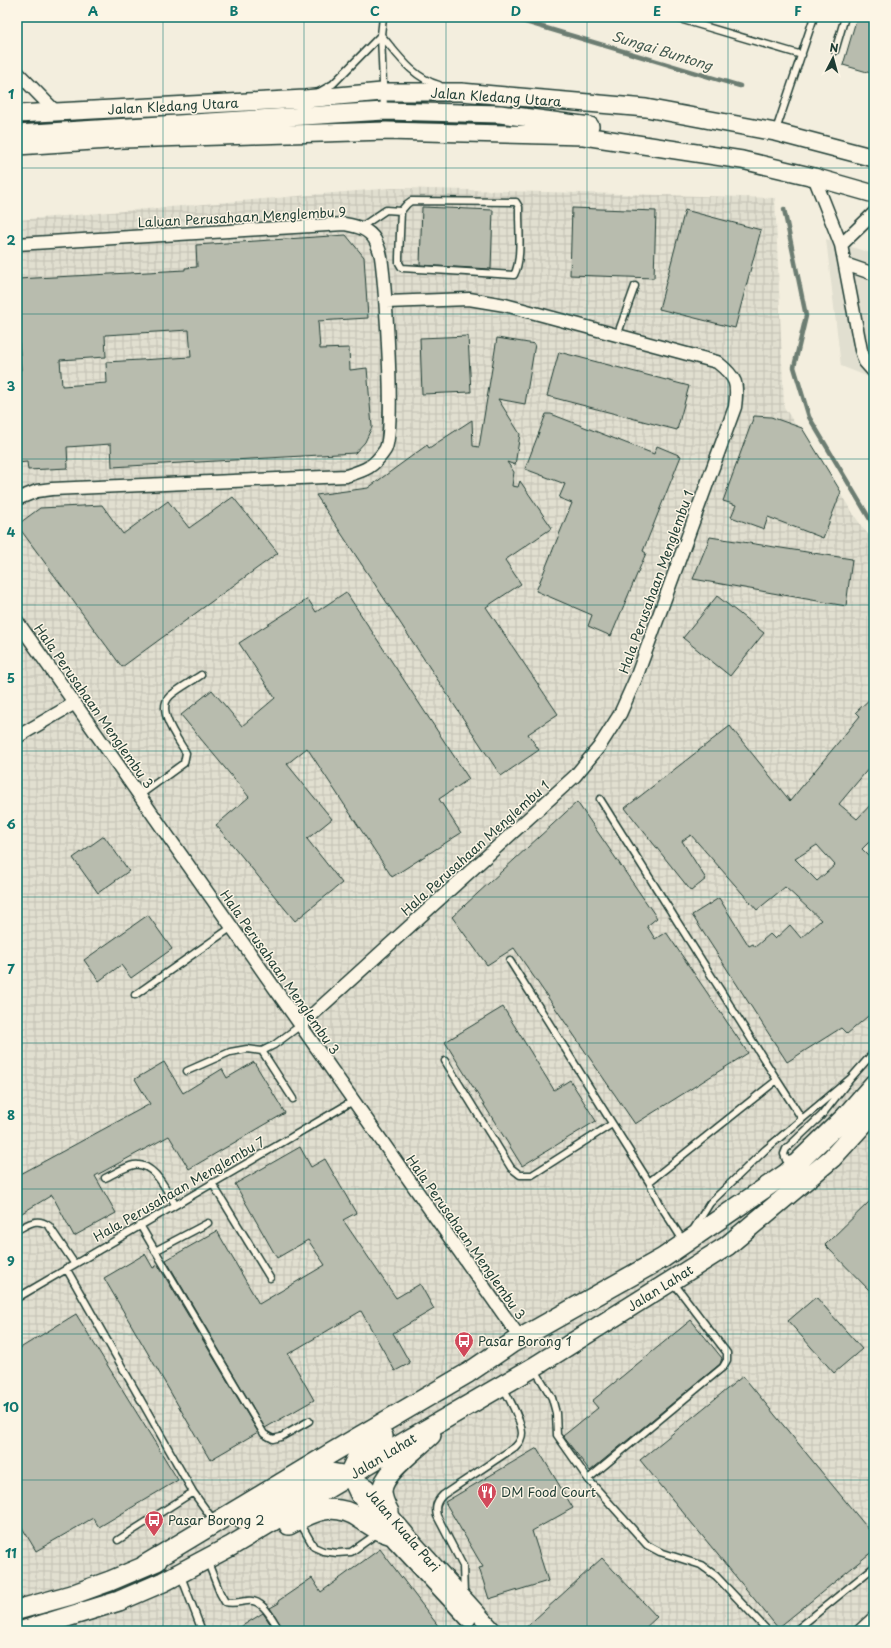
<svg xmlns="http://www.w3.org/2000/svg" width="891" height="1648" font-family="'Playpen Sans',sans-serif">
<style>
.built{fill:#e1dfd0}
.industrial{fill:url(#industrial-grid)}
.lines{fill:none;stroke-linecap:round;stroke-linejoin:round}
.stream{stroke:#6c7d72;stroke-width:4.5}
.building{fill:#b8bcae;stroke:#1f3d34;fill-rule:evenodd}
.service-casing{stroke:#1f3d34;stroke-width:9}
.minor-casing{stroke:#1f3d34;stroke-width:15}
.tertiary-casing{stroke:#1f3d34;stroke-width:18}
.secondary-casing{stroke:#1f3d34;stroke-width:20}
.primary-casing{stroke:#1f3d34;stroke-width:22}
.service{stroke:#fcf5e5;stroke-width:6}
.minor{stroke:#fcf5e5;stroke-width:12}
.tertiary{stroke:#fcf5e5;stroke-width:15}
.secondary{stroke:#fcf5e5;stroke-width:17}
.primary{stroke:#fcf5e5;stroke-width:19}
.grid{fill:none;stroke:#0f766e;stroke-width:1;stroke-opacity:0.55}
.labels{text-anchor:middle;stroke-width:3;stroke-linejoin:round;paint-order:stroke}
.street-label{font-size:13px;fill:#1f3d34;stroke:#fcf5e5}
.poi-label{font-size:13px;fill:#1f3d34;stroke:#fcf5e5;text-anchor:start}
.water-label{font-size:14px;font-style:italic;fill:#465d53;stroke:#fcf5e5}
.neatline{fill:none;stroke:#0f766e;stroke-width:1.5}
.grid-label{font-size:13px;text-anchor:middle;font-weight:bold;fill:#0f766e}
</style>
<defs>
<pattern id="industrial-grid" width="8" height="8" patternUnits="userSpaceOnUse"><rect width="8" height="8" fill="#e1dfd0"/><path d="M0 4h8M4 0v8" fill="none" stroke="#c1c0b3"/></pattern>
</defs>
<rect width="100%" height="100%" fill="#f3eede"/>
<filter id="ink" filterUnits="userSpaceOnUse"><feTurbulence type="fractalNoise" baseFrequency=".025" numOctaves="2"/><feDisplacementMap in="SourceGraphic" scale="8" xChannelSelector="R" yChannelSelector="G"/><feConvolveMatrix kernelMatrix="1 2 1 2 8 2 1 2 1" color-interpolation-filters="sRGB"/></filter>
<g filter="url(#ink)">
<path class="built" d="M 826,239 L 874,254 L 874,379 L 841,366 Z"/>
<path class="industrial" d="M 392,188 L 775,198 L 784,407 L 862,527 L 874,541 L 874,1631 L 17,1631 L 17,220 Z"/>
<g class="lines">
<path class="stream" d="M 509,17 L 740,86
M 784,209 L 806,316 L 794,367 L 809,417 L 874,526"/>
</g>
<path class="building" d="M 857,17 L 874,17 L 874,74 L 843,65 Z
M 422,207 L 493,210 L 491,269 L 420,265 Z
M 572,208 L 656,211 L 654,278 L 570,275 Z
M 685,210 L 761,230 L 735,328 L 659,309 Z
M 346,235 L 364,257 L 368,318 L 318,321 L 320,349 L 349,348 L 350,370 L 367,368 L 372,427 L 365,442 L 355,453 L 112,467 L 111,444 L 67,447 L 68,468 L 28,470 L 27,462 L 17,463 L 17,371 L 21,370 L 17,310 L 17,279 L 185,270 L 185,268 L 197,267 L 196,245 ZM 189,330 L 191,357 L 106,362 L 107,383 L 62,386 L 60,360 L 106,357 L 105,335 Z
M 468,336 L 471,392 L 422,394 L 420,338 Z
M 497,338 L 535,344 L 525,404 L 498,399 L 520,434 L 515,465 L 507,462 L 514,472 L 512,486 L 518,487 L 520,481 L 552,528 L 505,560 L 521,584 L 486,607 L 558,714 L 528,734 L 539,750 L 501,776 L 316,495 L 368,488 L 427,445 L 429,448 L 472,420 L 473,446 L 479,447 Z
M 559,352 L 689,386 L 677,430 L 547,396 Z
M 546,414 L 551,414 L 654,454 L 657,446 L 681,456 L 643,551 L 646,553 L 611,636 L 588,626 L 592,615 L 536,591 L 572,503 L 559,498 L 565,484 L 525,469 Z
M 754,416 L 771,417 L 802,428 L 841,492 L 823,538 L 768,517 L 764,529 L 731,517 L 736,505 L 723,501 Z
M 233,497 L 278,553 L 122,667 L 17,525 L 40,508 L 102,505 L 123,534 L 168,501 L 189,528 Z
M 710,537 L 852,559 L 846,606 L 693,579 Z
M 346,592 L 469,779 L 439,799 L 461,833 L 392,877 L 307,748 L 287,764 L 332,819 L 307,839 L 342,883 L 295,921 L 216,825 L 249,797 L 181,715 L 212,690 L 242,726 L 275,698 L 239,643 L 308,599 L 316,612 Z
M 717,596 L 764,633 L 730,676 L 683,638 Z
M 874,695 L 874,762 L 839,804 L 857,819 L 874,801 L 874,837 L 862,849 L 874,861 L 874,1011 L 847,1034 L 841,1028 L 787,1062 L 692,915 L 719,898 L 749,946 L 753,944 L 755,947 L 770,934 L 775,939 L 790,925 L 801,938 L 821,920 L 785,887 L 757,910 L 691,835 L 682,841 L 706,879 L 691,891 L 625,808 L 730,726 L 790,801 L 860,716 L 856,712 ZM 817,845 L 835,865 L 817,881 L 795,859 Z
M 577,802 L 657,918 L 647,926 L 655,939 L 666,932 L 748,1053 L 635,1124 L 514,948 L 487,965 L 452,917 Z
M 104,836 L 129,871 L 98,893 L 73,858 Z
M 148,915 L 172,949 L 131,978 L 121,965 L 99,981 L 84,960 Z
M 503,1007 L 554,1090 L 570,1080 L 596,1121 L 522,1166 L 445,1042 Z
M 164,1062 L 183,1093 L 222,1069 L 227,1078 L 254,1062 L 285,1113 L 189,1169 L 169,1136 L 95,1176 L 116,1213 L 74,1236 L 52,1195 L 17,1216 L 17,1176 L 150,1104 L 135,1079 Z
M 300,1147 L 311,1167 L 325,1159 L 356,1213 L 343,1220 L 396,1298 L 420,1284 L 434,1309 L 393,1333 L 410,1363 L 395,1371 L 361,1311 L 288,1354 L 314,1400 L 265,1428 L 166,1260 L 217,1231 L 259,1304 L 325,1265 L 308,1240 L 277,1258 L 235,1184 Z
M 874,1197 L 874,1295 L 825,1245 Z
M 145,1254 L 153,1268 L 158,1265 L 258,1432 L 210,1460 L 104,1278 Z
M 816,1297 L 862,1349 L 834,1373 L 788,1321 Z
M 76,1314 L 178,1480 L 99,1527 L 93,1518 L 36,1551 L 17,1519 L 17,1350 Z
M 691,1320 L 722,1358 L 720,1364 L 590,1471 L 563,1436 L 598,1408 L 592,1401 Z
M 743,1376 L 874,1536 L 874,1550 L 778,1628 L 640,1460 Z
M 537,1448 L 573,1508 L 532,1531 L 548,1581 L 489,1599 L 479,1568 L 483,1567 L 445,1502 Z
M 380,1549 L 442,1631 L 284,1631 L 270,1608 L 279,1603 L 278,1601 L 312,1578 L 321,1592 Z
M 602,1558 L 657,1617 L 642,1631 L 522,1631 Z
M 263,1613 L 275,1631 L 234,1631 Z"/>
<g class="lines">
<defs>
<path id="service" d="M 383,17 L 381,35 L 384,109
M 673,17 L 802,55
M 381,35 C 398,55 413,78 439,85
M 835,51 L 845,17
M 319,92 L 333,84 L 381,35
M 776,130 L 814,17
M 411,201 L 516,202 L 519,207 L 519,214 C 519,231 522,261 514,275 L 402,268 L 399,263 L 399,257 L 401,211 L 407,204 Z
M 361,227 L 386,210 L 401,211
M 617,336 L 635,286
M 140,795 L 184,763 L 186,753 C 178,739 155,710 170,696 C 179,688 191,682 201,675
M 600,799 L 777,1080
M 510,961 L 649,1182
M 135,995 L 232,927
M 262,1051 L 293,1099
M 445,1061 L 511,1168 L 520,1175 L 532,1175 L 612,1124
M 187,1071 L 230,1052 L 247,1049 L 262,1051 L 274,1045 L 301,1025
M 851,1078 L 874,1052
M 105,1178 C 114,1174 124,1167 134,1165 C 154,1162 166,1190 175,1204
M 212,1183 L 270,1278
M 140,1225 L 264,1434 L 273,1439 L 281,1437 L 309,1421
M 17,1230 C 29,1224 37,1217 49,1226 L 74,1263
M 693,1230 L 710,1203 L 765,1150 L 851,1078 L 821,1116 L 786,1149 L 784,1154 L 786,1160 L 795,1159
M 684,1242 L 661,1206 L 649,1182 L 777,1080 L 802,1119
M 155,1251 L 208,1223
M 66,1268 L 193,1492 L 214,1521
M 17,1298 L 353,1101
M 534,1368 L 552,1398 L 556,1413 L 557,1435 L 588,1479 L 647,1545 L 660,1552 L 701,1565 L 716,1576 L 768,1631
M 588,1479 L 723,1367 L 727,1360 L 727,1353 L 673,1282
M 299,1521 L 314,1547 L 323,1551 L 337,1553 L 351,1552 L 378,1533
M 118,1540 L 193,1492
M 209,1565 L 220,1593 L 225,1602 C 233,1604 239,1602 247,1601 C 263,1598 272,1619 280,1631
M 181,1576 L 202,1631
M 464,1594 L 463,1566 L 437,1516 C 435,1507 436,1502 443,1495 L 515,1447 C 519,1443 522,1439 522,1433 C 521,1419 509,1399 503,1387
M 795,1631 L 874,1567"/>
<path id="minor" d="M 17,72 L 56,112
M 814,177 L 841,245 L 861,350 L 865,362 L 874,372
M 17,244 L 344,224 C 355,226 368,228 375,240 C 377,244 380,251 381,257 C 385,283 396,433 385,450 C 373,468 365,470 346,476 L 52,489 L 37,491 L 17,499
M 841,245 L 874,213
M 845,264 L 874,274
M 17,621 L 520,1338
M 17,737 L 75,703
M 301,1025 L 575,776 L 599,747 L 620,714 L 636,678 L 735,407 C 738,383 737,378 717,362 L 505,305 L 469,299 L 386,302
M 860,1631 L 874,1618"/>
<path id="tertiary" d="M 349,1476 L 367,1487 L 409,1537 L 494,1631
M 349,1476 L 358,1495 L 396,1542 L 468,1619"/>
<path id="secondary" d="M 17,114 L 305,99 L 382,92 L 461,92 L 646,108 L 775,132 L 874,158
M 17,134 L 384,111 L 500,114 L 590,126
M 17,146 L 124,139 L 386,131 L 584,136 L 742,160 L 814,177 L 874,194"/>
<path id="primary" d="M 349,1476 C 356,1453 364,1448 383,1436
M 389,1512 C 385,1505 382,1499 382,1491 C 383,1472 418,1448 431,1435
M 244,1520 L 316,1476 L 331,1473 L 349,1476
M 289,1525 C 312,1512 334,1501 359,1518 C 369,1524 377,1531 389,1534
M 145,1565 L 333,1452 L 468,1373 L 512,1343 L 663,1258 L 787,1173 L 845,1117 L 874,1084
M 17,1610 L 71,1595 L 110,1581 L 157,1561
M 22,1631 L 119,1601 L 163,1582 L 231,1546 L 410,1439 L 534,1367 L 727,1246 L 832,1158 L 874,1112"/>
</defs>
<use href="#service" class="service-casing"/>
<use href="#minor" class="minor-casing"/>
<use href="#tertiary" class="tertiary-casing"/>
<use href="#secondary" class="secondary-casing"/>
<use href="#primary" class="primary-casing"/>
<use href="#service" class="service"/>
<use href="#minor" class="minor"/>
<use href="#tertiary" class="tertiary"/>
<use href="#secondary" class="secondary"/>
<use href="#primary" class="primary"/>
</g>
</g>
<path class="grid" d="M 163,17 L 163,1631M 304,17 L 304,1631M 446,17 L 446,1631M 587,17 L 587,1631M 728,17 L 728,1631M 17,168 L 874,168M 17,314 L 874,314M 17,459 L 874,459M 17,605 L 874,605M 17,751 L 874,751M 17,897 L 874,897M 17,1043 L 874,1043M 17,1189 L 874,1189M 17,1334 L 874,1334M 17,1480 L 874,1480"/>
<defs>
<symbol id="bus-pin" viewBox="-11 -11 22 30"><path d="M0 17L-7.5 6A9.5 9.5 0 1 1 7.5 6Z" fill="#d1495b" stroke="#fcf5e5"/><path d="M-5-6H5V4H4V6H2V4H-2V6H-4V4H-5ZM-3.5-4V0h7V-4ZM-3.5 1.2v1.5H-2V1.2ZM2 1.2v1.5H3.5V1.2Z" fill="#fff"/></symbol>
<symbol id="restaurant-pin" viewBox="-11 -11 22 30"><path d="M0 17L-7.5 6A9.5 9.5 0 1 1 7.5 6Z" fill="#d1495b" stroke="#fcf5e5"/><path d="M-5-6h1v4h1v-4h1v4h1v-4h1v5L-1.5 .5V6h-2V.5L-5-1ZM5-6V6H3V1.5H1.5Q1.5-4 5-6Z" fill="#fff"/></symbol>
</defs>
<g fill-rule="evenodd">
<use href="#bus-pin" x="453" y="1330" width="22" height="30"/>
<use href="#restaurant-pin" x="476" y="1481" width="22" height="30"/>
<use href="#bus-pin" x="143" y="1509" width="22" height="30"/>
</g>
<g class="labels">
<g class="street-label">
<text transform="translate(496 97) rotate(4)" y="5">Jalan Kledang Utara</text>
<text transform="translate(173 106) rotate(-3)" y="5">Jalan Kledang Utara</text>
<text transform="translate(242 217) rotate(-3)" y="5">Laluan Perusahaan Menglembu 9</text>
<text transform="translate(656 582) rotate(-70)" y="5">Hala Perusahaan Menglembu 1</text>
<text transform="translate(94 706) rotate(55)" y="5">Hala Perusahaan Menglembu 3</text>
<text transform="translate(475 848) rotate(-42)" y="5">Hala Perusahaan Menglembu 1</text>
<text transform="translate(280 972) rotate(55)" y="5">Hala Perusahaan Menglembu 3</text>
<text transform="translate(179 1189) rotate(-30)" y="5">Hala Perusahaan Menglembu 7</text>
<text transform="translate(466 1237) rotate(55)" y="5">Hala Perusahaan Menglembu 3</text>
<text transform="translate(660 1288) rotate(-32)" y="5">Jalan Lahat</text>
<text transform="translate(383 1456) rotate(-31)" y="5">Jalan Lahat</text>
<text transform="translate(403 1530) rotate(49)" y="5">Jalan Kuala Pari</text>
</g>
<g class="poi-label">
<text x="478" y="1346">Pasar Borong 1</text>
<text x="501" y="1497">DM Food Court</text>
<text x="168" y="1525">Pasar Borong 2</text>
</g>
<g class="water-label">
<text transform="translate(662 51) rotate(17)" y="5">Sungai Buntong</text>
</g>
</g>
<rect width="891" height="1648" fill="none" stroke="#fcf5e5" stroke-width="44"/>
<g transform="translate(833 58) rotate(6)" stroke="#fcf5e5" stroke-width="3" paint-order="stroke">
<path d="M0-3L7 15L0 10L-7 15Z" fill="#1f3d34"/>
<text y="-6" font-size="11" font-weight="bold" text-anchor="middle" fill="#1f3d34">N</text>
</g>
<rect x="22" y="22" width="847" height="1604" class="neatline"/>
<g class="grid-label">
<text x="93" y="16">A</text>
<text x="234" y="16">B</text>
<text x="375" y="16">C</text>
<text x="516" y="16">D</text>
<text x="657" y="16">E</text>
<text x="798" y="16">F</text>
<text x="11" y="99">1</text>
<text x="11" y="245">2</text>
<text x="11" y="391">3</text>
<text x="11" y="537">4</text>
<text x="11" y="683">5</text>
<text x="11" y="829">6</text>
<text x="11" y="974">7</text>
<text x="11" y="1120">8</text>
<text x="11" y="1266">9</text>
<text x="11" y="1412">10</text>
<text x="11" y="1558">11</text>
</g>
</svg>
